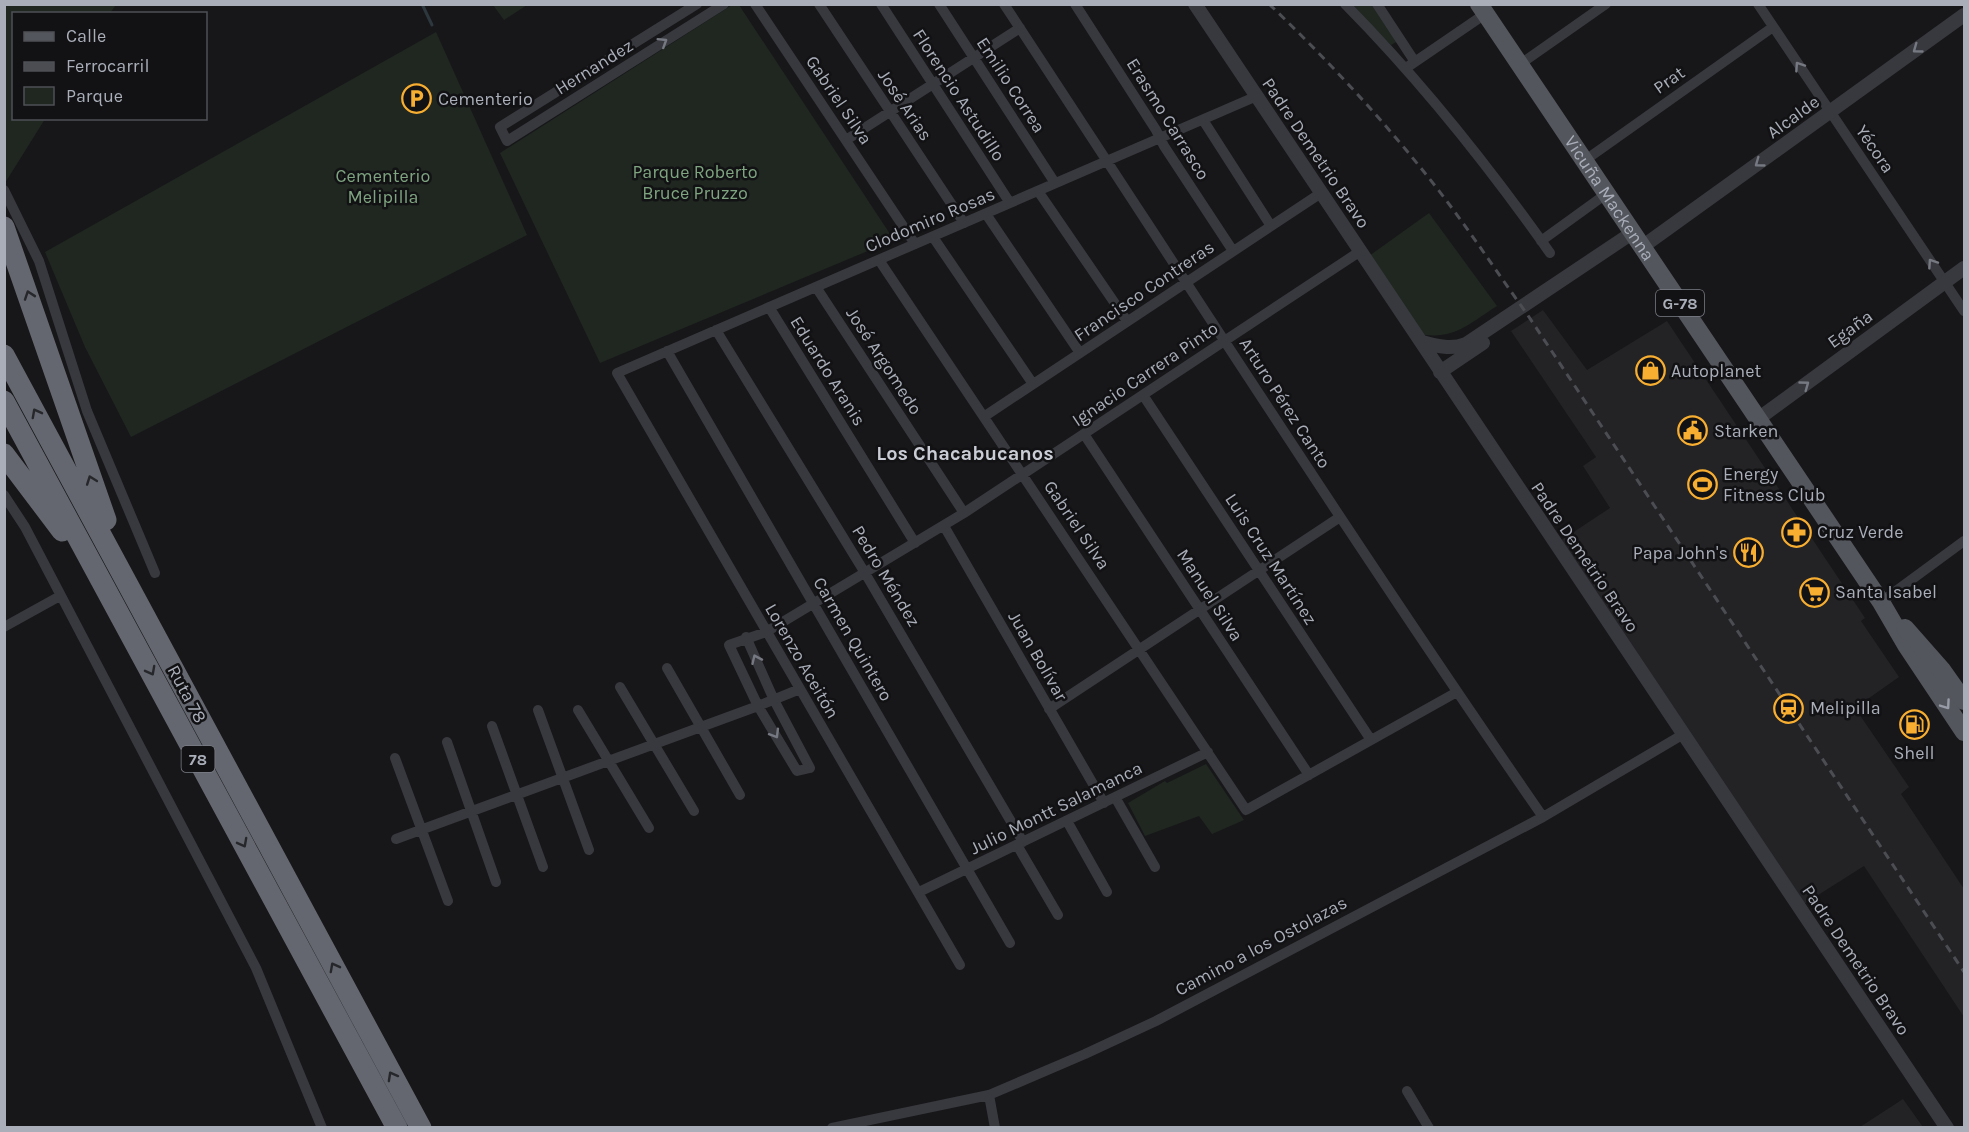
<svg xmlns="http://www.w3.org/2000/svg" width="1969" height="1132" font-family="Karla,sans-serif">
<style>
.built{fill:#232326}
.green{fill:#1f2720}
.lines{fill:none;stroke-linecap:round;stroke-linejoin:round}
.stream{stroke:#2d373e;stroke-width:3}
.minor{stroke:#38393e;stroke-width:10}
.tertiary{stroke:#38393e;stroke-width:14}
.primary{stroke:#54565d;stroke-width:18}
.motorway{stroke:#64676f;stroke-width:21}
.rail{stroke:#4b4d53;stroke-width:3;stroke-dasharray:8 6;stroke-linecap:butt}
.oneway{stroke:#767982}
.oneway2{stroke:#26272b}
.oneway3{stroke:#989ca7}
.labels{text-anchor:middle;stroke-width:5;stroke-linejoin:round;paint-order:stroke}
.shield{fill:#121214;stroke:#7c7f88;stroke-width:1.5}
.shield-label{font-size:16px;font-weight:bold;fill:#a9aeb9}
.street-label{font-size:18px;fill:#a9aeb9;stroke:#121214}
.poi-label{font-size:18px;fill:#a9aeb9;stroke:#121214;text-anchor:start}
.park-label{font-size:18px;fill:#7fa580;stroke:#121214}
.neighbourhood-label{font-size:20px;font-weight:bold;fill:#cacdd5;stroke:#121214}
</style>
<rect width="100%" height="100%" fill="#171719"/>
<path class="built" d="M 1543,310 L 1587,370 L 1667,321 L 1865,618 L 1861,621 L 1899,677 L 1855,708 L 1909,787 L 1901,794 L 1964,889 L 1964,1017 L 1864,866 L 1804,904 L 1560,541 L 1610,508 L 1583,466 L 1596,457 L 1511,331 Z
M 1903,1099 L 1923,1127 L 1860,1127 Z"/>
<path class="green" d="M 5,4 L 116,5 L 110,13 L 14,14 L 14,118 L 45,119 L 5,183 Z
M 493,5 L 527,5 L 504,20 Z
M 732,5 L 739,5 L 894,240 L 600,363 L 500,153 Z
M 1350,5 L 1373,5 L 1398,41 L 1391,45 Z
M 436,32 L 527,235 L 131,437 L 85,347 L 45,252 Z
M 1429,213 L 1497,306 C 1467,325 1452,342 1415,333 L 1362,261 Z
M 1206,764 L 1244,820 L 1212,834 L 1199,816 L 1145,836 L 1128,803 L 1165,781 L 1167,783 Z"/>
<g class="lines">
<path class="stream" d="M 422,4 L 432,25"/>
<path class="minor" d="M 697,4 L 500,127 L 507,141 L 724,4
M 755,4 L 915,244
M 819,4 L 964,223
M 881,4 L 1010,203
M 939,4 L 1055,183
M 1004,4 C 1183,276 1358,550 1543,817
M 1075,4 L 1156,130 L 1164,146 L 1233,251
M 1345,4 C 1421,81 1488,165 1550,253
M 1377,4 L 1415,62
M 1758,4 L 1964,311
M 1519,65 L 1606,4
M 1406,68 L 1485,14
M 1203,120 L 1271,226
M 846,140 L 1020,28
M 1584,161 L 1773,27
M 4,190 L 39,261 L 87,411 L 155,573
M 1038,191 L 1127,321
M 986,214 L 1080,353
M 933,237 L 1033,384
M 1541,241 L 1606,194
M 879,260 L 1246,810 L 1457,692
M 816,287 L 964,513
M 769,307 L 915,543
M 716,330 L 865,573 L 1023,842
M 667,351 L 1010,943
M 1143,395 L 1371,740
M 985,416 L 1321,193
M 1084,434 L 1309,775
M 4,495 L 25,527 L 256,968 L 322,1128
M 944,526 L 1104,803
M 1881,602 L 1964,541
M 4,627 L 60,596
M 746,637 L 774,700 L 810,768 L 797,771 L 758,706 L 729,645 L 766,632 L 964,513 L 1359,252
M 667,668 L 740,795
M 620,687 L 694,811
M 1049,709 L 1340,517
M 538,710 L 589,850
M 578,710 L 649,828
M 492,726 L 543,867
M 447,742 L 496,882
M 395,758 L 448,901
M 1115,797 L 1155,867
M 1067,821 L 1107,892
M 396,839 L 758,706 L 800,689
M 1017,845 L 1058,915
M 919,892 L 1208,752
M 960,965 L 617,373 L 1257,96
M 1407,1091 L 1429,1128
M 989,1095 L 995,1128
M 832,1128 L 989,1095 L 1085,1054 L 1156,1021 L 1543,817 L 1682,735"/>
<path class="tertiary" d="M 1195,4 C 1445,379 1695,754 1947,1128
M 1642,247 L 1964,15
M 1422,342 C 1437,346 1451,350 1466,344 L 1632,233
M 1440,372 L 1483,343
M 1758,419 L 1964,268"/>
<g class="primary">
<path id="s1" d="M 1479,4 L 1881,602 L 1906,645 L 1964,732"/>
<path d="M 1905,628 L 1942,670 L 1964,701"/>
</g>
<path class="motorway" d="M 4,227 L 106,520
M 4,355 L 421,1128
M 4,401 L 397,1128
M 4,454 L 62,531"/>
<path class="rail" d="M 1269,4 C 1329,61 1385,122 1436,187 C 1468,228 1496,271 1527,314 L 1964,972"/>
</g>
<defs><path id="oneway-chevron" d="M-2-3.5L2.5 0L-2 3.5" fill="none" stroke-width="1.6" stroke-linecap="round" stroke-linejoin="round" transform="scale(1.5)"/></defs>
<g class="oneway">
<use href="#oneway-chevron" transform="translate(663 42) rotate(-32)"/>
<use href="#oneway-chevron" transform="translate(1917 49) rotate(144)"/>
<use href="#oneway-chevron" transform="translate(1799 66) rotate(-124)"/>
<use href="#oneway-chevron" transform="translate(1759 163) rotate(144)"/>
<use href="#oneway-chevron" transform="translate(1932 263) rotate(-124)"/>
<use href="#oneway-chevron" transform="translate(1805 385) rotate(-36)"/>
<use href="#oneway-chevron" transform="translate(756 659) rotate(-114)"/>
<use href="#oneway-chevron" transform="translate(775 734) rotate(59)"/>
</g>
<g class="oneway2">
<use href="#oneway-chevron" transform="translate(29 295) rotate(-109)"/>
<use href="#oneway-chevron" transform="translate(36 413) rotate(-118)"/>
<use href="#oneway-chevron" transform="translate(91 480) rotate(-110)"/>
<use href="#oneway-chevron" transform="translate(151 671) rotate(62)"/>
<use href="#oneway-chevron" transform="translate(243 843) rotate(62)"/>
<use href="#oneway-chevron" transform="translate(334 967) rotate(-118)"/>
<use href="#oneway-chevron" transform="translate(392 1076) rotate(-119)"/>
</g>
<use class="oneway3" href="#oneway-chevron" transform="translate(1946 705) rotate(55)"/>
<defs>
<symbol id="parking-ring" viewBox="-11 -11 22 22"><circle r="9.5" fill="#121214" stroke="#f7ae31" stroke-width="1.5"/><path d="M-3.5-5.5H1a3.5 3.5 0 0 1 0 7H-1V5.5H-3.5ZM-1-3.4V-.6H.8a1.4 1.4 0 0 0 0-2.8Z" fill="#f7ae31"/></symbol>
<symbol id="shop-ring" viewBox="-11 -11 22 22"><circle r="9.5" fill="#121214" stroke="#f7ae31" stroke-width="1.5"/><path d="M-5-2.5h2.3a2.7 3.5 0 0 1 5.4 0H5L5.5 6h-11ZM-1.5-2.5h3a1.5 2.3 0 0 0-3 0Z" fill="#f7ae31"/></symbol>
<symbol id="civic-ring" viewBox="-11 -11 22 22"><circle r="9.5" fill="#121214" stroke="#f7ae31" stroke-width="1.5"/><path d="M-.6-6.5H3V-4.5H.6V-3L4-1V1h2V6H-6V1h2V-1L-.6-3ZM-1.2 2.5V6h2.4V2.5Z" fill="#f7ae31"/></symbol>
<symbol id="stadium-ring" viewBox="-11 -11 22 22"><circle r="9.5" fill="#121214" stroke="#f7ae31" stroke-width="1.5"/><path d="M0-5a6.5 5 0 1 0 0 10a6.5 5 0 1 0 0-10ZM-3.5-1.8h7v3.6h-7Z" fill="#f7ae31"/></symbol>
<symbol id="pharmacy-ring" viewBox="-11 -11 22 22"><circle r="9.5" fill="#121214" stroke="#f7ae31" stroke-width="1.5"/><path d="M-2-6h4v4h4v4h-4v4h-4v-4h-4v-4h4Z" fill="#f7ae31"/></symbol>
<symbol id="restaurant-ring" viewBox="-11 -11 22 22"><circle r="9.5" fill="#121214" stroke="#f7ae31" stroke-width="1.5"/><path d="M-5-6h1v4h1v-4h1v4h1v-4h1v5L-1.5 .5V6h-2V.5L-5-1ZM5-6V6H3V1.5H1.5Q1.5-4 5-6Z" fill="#f7ae31"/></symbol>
<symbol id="supermarket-ring" viewBox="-11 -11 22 22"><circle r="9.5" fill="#121214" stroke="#f7ae31" stroke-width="1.5"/><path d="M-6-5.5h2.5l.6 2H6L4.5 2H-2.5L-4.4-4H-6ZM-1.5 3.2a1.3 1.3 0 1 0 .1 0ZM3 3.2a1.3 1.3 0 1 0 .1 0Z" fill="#f7ae31"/></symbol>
<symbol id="station-ring" viewBox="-11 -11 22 22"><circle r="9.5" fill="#121214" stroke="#f7ae31" stroke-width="1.5"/><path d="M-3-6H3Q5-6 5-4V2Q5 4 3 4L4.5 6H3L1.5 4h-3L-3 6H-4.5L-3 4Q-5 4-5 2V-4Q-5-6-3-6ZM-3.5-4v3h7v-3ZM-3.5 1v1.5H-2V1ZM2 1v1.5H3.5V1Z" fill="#f7ae31"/></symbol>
<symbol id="fuel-ring" viewBox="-11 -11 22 22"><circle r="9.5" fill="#121214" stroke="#f7ae31" stroke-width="1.5"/><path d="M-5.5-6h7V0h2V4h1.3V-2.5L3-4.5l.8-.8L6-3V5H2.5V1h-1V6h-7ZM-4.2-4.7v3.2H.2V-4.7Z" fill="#f7ae31"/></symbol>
</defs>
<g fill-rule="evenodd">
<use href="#parking-ring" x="400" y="82" width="33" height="33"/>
<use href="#shop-ring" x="1634" y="354" width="33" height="33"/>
<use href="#civic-ring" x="1676" y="414" width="33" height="33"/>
<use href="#stadium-ring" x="1686" y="468" width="33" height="33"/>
<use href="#pharmacy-ring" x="1780" y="516" width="33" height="33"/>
<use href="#restaurant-ring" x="1732" y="536" width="33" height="33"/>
<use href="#supermarket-ring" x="1798" y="576" width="33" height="33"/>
<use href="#station-ring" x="1772" y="692" width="33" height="33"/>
<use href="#fuel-ring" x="1898" y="708" width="33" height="33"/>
</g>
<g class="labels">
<g class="shield">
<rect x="1656" y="290" width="48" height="26" rx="4.5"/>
<rect x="181.5" y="746" width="33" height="26" rx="4.5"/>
</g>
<g class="shield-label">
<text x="1680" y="309">G-78</text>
<text x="198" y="765">78</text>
</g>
<g class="street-label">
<text transform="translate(594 67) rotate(-32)" y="6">Hernandez</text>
<text transform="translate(1669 80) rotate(-35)" y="6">Prat</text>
<text transform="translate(1011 85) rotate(57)" y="6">Emilio Correa</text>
<text transform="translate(959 95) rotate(57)" y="6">Florencio Astudillo</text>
<text transform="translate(839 100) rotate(56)" y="6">Gabriel Silva</text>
<text transform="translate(905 105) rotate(56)" y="6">José Arias</text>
<text transform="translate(1793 117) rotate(-36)" y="6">Alcalde</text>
<text transform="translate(1168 119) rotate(58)" y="6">Erasmo Carrasco</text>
<text transform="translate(1875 149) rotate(56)" y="6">Yécora</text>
<text transform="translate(1316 153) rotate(56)" y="6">Padre Demetrio Bravo</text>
<text dy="6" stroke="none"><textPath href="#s1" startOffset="234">Vicuña Mackenna</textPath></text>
<text transform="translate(930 220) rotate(-23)" y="6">Clodomiro Rosas</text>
<text transform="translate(1144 291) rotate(-34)" y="6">Francisco Contreras</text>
<text transform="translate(1850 329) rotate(-36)" y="6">Egaña</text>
<text transform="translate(884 361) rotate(57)" y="6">José Argomedo</text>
<text transform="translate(828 371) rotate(58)" y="6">Eduardo Aranis</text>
<text transform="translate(1145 374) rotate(-34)" y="6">Ignacio Carrera Pinto</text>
<text transform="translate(1285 403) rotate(57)" y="6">Arturo Pérez Canto</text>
<text transform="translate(1077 525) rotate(56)" y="6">Gabriel Silva</text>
<text transform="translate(1585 557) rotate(56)" y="6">Padre Demetrio Bravo</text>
<text transform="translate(1271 559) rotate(57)" y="6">Luis Cruz Martínez</text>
<text transform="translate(886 576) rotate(59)" y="6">Pedro Méndez</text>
<text transform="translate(1210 595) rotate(57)" y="6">Manuel Silva</text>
<text transform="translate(853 639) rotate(60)" y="6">Carmen Quintero</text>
<text transform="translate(1038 656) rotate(60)" y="6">Juan Bolívar</text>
<text transform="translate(802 661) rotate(60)" y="6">Lorenzo Aceitón</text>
<text transform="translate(187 694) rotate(62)" y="6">Ruta 78</text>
<text transform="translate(1056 808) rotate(-26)" y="6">Julio Montt Salamanca</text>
<text transform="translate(1261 946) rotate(-28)" y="6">Camino a los Ostolazas</text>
<text transform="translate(1856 960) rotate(56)" y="6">Padre Demetrio Bravo</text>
</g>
<g class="poi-label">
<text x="438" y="105">Cementerio</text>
<text x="1671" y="377">Autoplanet</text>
<text x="1714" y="437">Starken</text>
<text x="1723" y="480">Energy<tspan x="1723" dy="21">Fitness Club</tspan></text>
<text x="1817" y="538">Cruz Verde</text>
<text x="1728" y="559" text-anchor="end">Papa John's</text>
<text x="1835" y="598">Santa Isabel</text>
<text x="1810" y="714">Melipilla</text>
<text x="1914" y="759" text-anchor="middle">Shell</text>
</g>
<g class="park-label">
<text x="695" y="178">Parque Roberto<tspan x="695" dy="21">Bruce Pruzzo</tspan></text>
<text x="383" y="182">Cementerio<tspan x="383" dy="21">Melipilla</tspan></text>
</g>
<g class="neighbourhood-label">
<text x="965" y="460">Los Chacabucanos</text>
</g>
</g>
<rect width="1969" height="1132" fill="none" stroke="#a9aeb9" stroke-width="12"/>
<rect x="12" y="12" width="195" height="108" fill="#121214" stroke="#4e5056" stroke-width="1.5"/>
<rect x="24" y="32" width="30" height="9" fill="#54565d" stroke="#4e5056" stroke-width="1.5"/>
<text x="66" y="42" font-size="18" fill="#a9aeb9">Calle</text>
<rect x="24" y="62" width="30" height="9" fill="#4b4d53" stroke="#4e5056" stroke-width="1.5"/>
<text x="66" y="72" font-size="18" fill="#a9aeb9">Ferrocarril</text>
<rect x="24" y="87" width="30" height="18" fill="#1f2720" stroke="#4e5056" stroke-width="1.5"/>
<text x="66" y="102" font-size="18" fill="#a9aeb9">Parque</text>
</svg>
